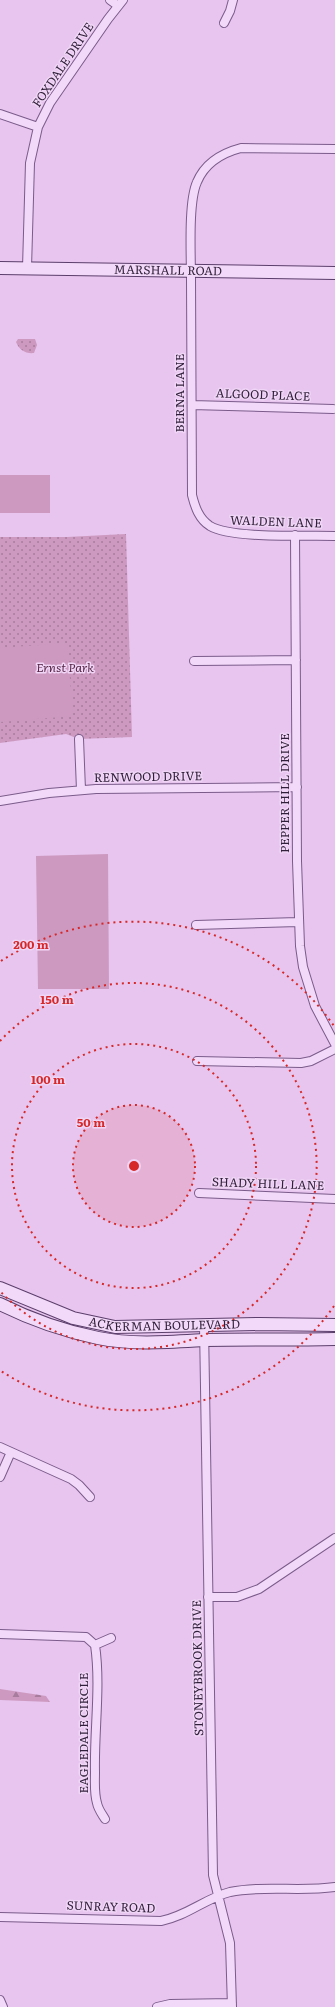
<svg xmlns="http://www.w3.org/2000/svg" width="335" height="2007" font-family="Literata,serif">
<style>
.green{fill:url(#green-dots)}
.forest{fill:url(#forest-firs)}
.pitch{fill:#cd99c0}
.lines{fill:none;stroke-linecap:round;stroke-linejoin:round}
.street-casing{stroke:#7a5b8a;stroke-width:10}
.secondary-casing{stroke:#5b3e6b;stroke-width:14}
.street{stroke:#f3d9f9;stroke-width:8}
.secondary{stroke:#f3d9f9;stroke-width:12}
.ring{fill:none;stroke:#d62828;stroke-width:2;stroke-dasharray:2 4}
.labels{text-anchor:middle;stroke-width:3;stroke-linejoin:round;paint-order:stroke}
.street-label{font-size:12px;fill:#2f1f3a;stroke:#f0d5f6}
.park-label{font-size:12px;font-style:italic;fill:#562544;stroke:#f0d5f6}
.centre{fill:#d62828;stroke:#f0d5f6;stroke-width:2}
.ring-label{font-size:12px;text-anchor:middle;font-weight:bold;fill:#d62828;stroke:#f0d5f6;stroke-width:3;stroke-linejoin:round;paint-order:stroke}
</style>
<defs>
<pattern id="green-dots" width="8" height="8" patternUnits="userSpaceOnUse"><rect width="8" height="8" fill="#cd99c0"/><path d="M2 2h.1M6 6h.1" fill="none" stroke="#a77c9d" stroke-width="1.8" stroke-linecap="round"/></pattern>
<pattern id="forest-firs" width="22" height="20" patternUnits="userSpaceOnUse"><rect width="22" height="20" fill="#cd99c0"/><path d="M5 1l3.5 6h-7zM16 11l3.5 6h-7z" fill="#a77c9d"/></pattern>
</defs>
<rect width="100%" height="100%" fill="#e7c5ee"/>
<path class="green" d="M 18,339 L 35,339 L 37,345 L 34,353 C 26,354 19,350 16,342 Z
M 126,534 L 132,737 L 79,739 L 66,734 L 0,743 L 0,537 L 67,537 Z"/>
<path class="forest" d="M 0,1689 L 46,1696 L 50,1702 L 0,1700 Z"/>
<path class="pitch" d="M 0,475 L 50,475 L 50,513 L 0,513 Z
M 67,643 L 73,716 L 0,722 L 0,648 Z
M 108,854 L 109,989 L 38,989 L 36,856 Z"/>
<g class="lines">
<defs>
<path id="street" d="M 110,0 L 117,5
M 224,23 L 230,11 L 233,0
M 0,114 L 38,127
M 335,149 L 241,148 C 222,153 205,163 197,182 C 188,202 191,255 191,279 C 191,351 192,423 192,495 C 195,507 199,519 210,526 C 232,539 306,535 335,536
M 27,268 L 30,163 L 38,127 L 50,103 L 108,19 L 123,0
M 192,405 L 333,409
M 295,535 L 297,861 L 300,946 L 303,967 L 315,1006 L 335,1044
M 194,661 L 296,660
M 79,739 L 81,790
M 0,801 L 49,793 L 96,789 L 297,787
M 196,925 L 298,922
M 197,1061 L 301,1063 L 311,1061 L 335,1049
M 199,1193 L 335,1199
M 204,1326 L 213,1875 L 230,1943 L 232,2007
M 0,1447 L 71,1479 L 79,1485 L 90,1497
M 0,1477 L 11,1452
M 208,1597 L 237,1597 L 259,1589 L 335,1538
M 0,1634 L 86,1637 L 95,1645
M 95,1645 C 101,1686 94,1730 95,1772 C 95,1782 94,1793 97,1803 C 98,1809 102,1814 105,1819
M 95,1645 L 111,1638
M 0,1917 L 161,1921 C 187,1916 206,1898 230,1892 C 264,1885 300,1892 335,1887
M 0,2000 L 3,2007
M 157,2007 L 170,2004 L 232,2003"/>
<g id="secondary">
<path id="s1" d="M 0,268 L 335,273"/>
<path id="s2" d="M 0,1288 L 73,1318 L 115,1327 L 260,1324 L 335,1325"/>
<path d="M 0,1304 C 30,1319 64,1331 98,1338 C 132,1345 169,1342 204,1340 C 248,1339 291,1340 335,1339"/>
</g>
</defs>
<use href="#street" class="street-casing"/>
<use href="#secondary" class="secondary-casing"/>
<use href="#street" class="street"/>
<use href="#secondary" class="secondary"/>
</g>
<circle cx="134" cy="1166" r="61" fill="#d62828" fill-opacity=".12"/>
<g class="ring">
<circle cx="134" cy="1166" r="61"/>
<circle cx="134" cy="1166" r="122"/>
<path d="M0 1041A183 183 0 1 1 0 1291"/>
<path d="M334 1306A244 244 0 0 1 1 1371M1 961A244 244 0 0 1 334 1026"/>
</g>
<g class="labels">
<g class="street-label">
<text transform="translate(63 65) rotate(-56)" y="4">FOXDALE DRIVE</text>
<text dy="4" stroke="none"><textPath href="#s1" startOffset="168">MARSHALL ROAD</textPath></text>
<text transform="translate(180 393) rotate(-90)" y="4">BERNA LANE</text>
<text transform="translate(263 395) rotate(2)" y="4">ALGOOD PLACE</text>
<text transform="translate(276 522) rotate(2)" y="4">WALDEN LANE</text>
<text transform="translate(148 777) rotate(-1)" y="4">RENWOOD DRIVE</text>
<text transform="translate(285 793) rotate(-90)" y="4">PEPPER HILL DRIVE</text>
<text transform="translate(268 1184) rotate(2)" y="4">SHADY HILL LANE</text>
<text dy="4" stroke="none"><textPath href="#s2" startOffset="171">ACKERMAN BOULEVARD</textPath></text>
<text transform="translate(198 1668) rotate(-91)" y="4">STONEYBROOK DRIVE</text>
<text transform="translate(84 1733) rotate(-90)" y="4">EAGLEDALE CIRCLE</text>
<text transform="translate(111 1907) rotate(2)" y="4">SUNRAY ROAD</text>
</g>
<g class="park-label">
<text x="65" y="672">Ernst Park</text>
</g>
</g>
<circle cx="134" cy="1166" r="6" class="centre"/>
<g class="ring-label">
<text x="31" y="949">200 m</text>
<text x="57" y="1004">150 m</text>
<text x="48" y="1084">100 m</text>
<text x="91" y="1127">50 m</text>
</g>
</svg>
